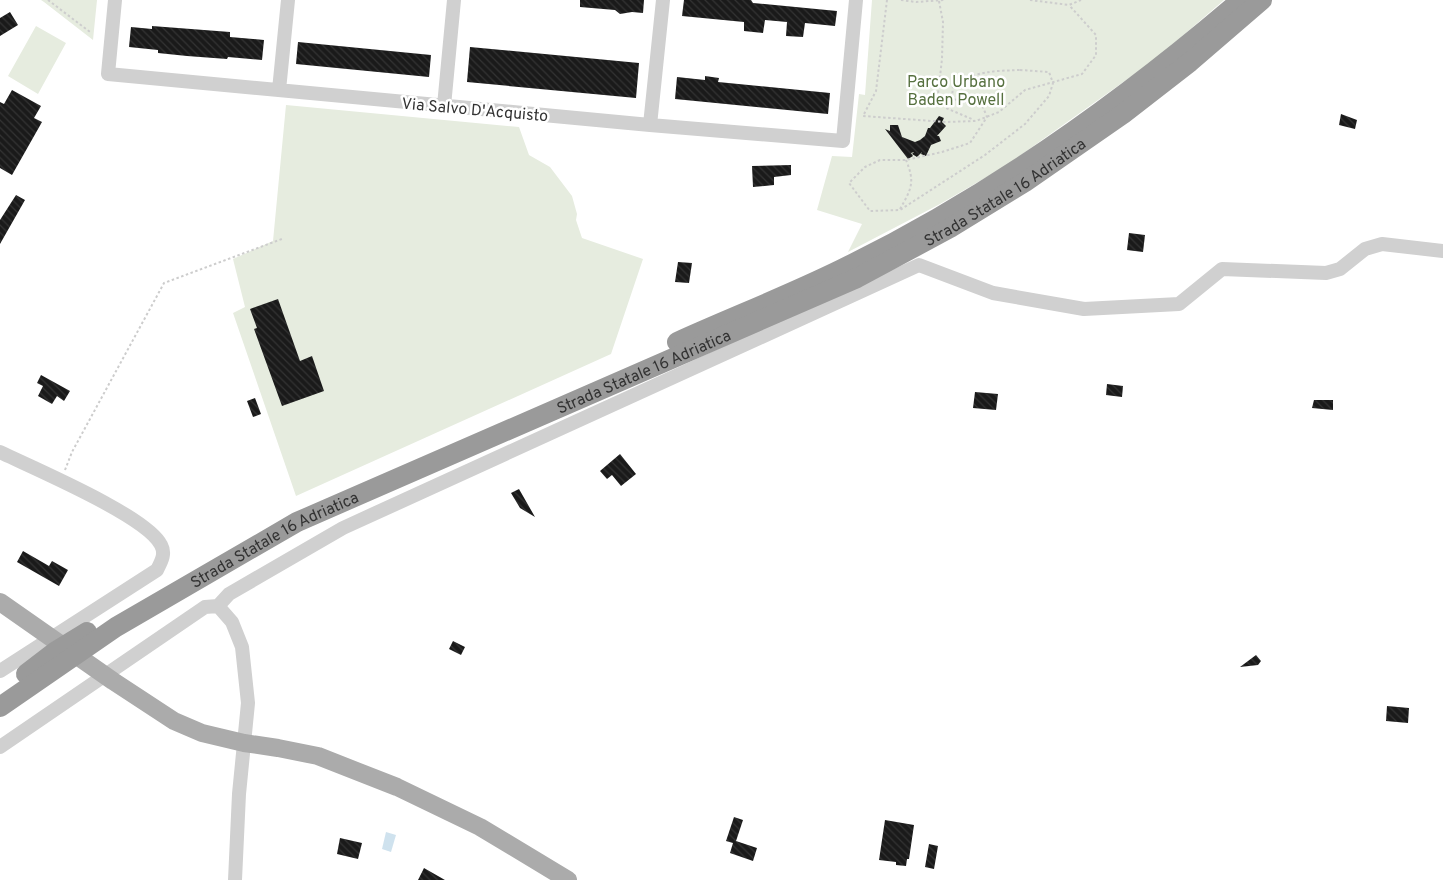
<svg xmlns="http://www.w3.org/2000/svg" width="1443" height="880" viewBox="0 0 1443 880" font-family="Overpass,sans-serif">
<defs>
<pattern id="building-back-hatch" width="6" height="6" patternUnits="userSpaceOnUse" patternTransform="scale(1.25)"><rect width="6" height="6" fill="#1a1a1a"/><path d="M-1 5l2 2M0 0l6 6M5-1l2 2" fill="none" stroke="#333"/></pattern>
</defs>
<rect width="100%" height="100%" fill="#fff"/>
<!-- green -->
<path fill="#e6ecdf" d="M41,0H97L93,40L44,2Z
M872,0H1224L1157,58L1004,167L940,204L848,252L862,224L817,210L832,156L852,157L859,94L865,95Z
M36,26L66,43L38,94L8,76Z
M286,105L519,127L529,155L550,167L572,196L577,214L576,220L582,238L643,259L611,354L296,496L233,313L245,307L233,259L273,241Z"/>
<!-- water -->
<path fill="#cfe2ee" d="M386,832L396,835L391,852L382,849Z"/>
<!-- building -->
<path fill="url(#building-back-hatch)" d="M580,0H644L643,13L632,12L620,14L615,10L580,7Z
M684,0H751L753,3L837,11L835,26L805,23L803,37L786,36L787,22L765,20L763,33L744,31V22L682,16Z
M10,12L18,25L0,36V18Z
M152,26L230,32V37L264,40L262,60L228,57L227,59L187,56L158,53V50L129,47L131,27L152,29Z
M298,42L431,55L429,77L296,64Z
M470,47L639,63L636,98L467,82Z
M705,76L719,78L718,82L830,93L828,114L675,99L677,77L705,80Z
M12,90L41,106L34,118L42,122L12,175L0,168V102L4,104Z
M1341,114L1357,120L1355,129L1339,125Z
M939,116L944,118L942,122L946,126L937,136H939L941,141L931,145L926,156L921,154L922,152L917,157L912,154L914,152L911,153L913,156L908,159L885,129L890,131V125H898L902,137L915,142L920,140L925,136L928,128H930Z
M791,165V175L774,177V185L753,187L752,166Z
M16,195L25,200L0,244V220Z
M1129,233L1145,235L1143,252L1127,250Z
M678,262L692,263L689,283L675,282Z
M278,299L300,361L312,356L324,391L282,406L254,329L257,328L250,309Z
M41,375L70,391L64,401L57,396L52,404L38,396L43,386L37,383Z
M1107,384L1123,386L1122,397L1106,395Z
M975,392L998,394L996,410L973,408Z
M255,398L261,414L253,417L247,401Z
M1314,400H1333V410L1312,408Z
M620,454L636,474L621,486L612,475L607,479L600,471Z
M519,489L535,517L520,508L511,493Z
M23,551L49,566L52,561L68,570L59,586L17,562Z
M453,641L465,647L461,655L449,649Z
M1256,655L1261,661L1258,665L1240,667Z
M1387,706L1409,708L1408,723L1386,721Z
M734,817L743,820L736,841L757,848L753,861L730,853L733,843L726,841Z
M885,820L914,825L909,859H907L906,866L896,865V862L879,860Z
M340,838L362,843L358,859L337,854Z
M929,844L938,846L934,869L925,867Z
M424,868L445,880H418Z"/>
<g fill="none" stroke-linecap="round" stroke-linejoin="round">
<!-- path -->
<path stroke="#cdcdcd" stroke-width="2" stroke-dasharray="2.5 2.5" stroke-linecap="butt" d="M48,0L90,32
M887,0L876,91L863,116L946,122L976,121L999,112L1025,90L1082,74L1096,55V35L1069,5
M901,0L916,2L944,0
M1030,0L1069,5L1081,0
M939,1L943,22L942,59L938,94L946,108L974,120
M1020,70L1049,72L1053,83L1049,96L1025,124L985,155L900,210L870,211L849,183L865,167L880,160H906L942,152L970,143L987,117L982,105L952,99L953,85C978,71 992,71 1020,70Z
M900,209C912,188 915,182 906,160
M65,470L72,452L164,283L282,239"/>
<!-- minor -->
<path stroke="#d0d0d0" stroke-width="14" d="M115,0L108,74L650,125L843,141L856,0
M279,90L288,0
M444,106L454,0
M650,125L663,0
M0,452C33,468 147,516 161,545C166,554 161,562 157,570L0,671
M218,606L232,622L242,647L248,703L239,794L235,880
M0,747L205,607L218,606L229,594L343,528L919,265L993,293L1084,309L1179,304L1222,269L1326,273L1340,269L1365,249L1382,244L1443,251"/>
<!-- major -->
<path stroke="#ababab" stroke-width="18" d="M0,602L113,681L174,721L202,733L244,743L278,748L318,756L397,787L480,827L568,880"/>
<!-- highway -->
<g stroke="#9a9a9a" stroke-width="20">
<path d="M677,342C734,316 795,293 850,265C992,195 1121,103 1241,0"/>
<path d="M26,674L56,651L87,632"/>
<path id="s1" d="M0,707L116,627L297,522L857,278L950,228L1025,182L1123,114L1190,62L1262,0"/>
</g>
</g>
<g text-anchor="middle" stroke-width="5" stroke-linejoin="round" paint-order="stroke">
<!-- park labels -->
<g font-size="16" fill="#56703f" stroke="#fff">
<text x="956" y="87">Parco Urbano<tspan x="956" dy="18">Baden Powell</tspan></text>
</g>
<!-- street labels -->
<g font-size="16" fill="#333" stroke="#fff">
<text transform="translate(475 109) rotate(5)" y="6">Via Salvo D'Acquisto</text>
<text dy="6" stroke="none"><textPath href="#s1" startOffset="1132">Strada Statale 16 Adriatica</textPath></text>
<text dy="6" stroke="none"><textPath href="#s1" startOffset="728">Strada Statale 16 Adriatica</textPath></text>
<text dy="6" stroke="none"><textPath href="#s1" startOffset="322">Strada Statale 16 Adriatica</textPath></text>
</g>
</g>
</svg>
